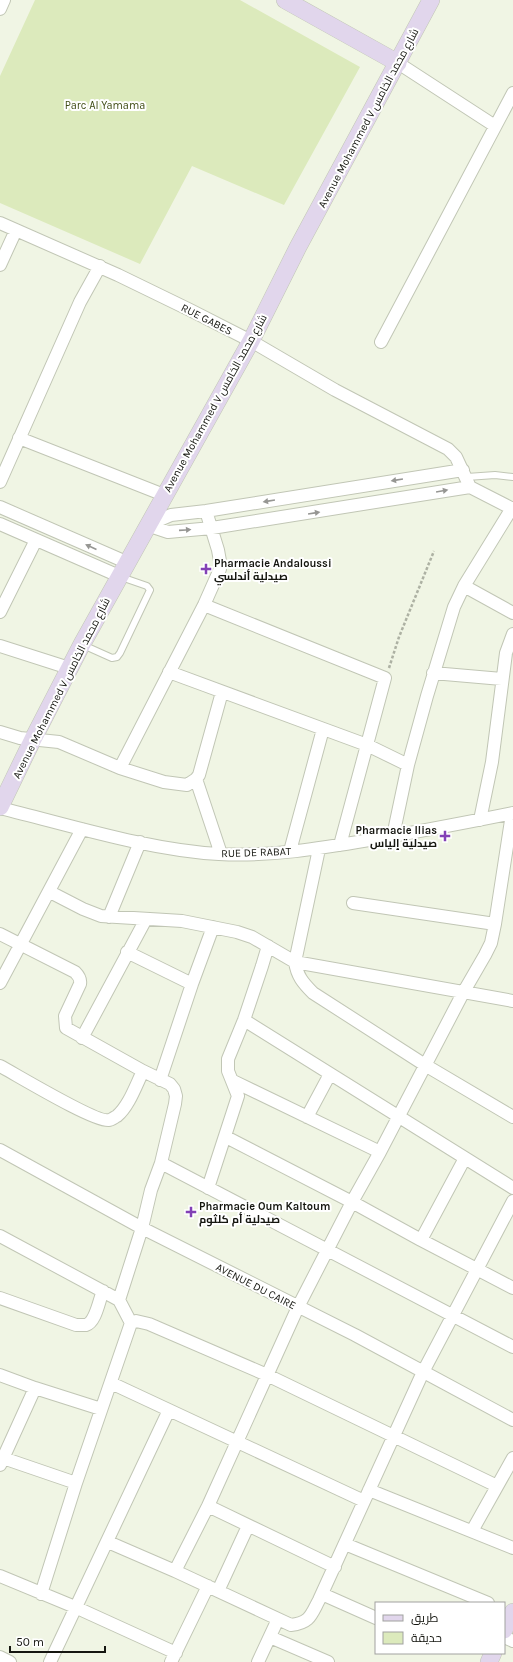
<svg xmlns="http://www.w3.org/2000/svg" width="513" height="1662" viewBox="0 0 513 1662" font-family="Karla,Cairo,sans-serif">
<rect width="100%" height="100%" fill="#f0f5e4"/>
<!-- green -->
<path fill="#dceabc" d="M35,0H240L360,67L284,205L192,166L140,264L0,203V76Z"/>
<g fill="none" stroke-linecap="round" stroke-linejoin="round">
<defs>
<path id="lane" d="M467,477L495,475L513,477
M83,645L112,658L117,657L120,653L150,590L147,586L121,577"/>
<path id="street" d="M0,9L4,0
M398,63L495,126
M0,223L118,275L190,310L251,341L335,390L448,449L456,457L470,487L513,509
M0,265L16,230
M381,342L513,93
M19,438L164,495
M0,482L80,302L100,266
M0,507L126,562
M0,524L119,576
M147,525L168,532L212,528L470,487
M148,525L171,515L206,511L463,470
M464,586L513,613
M204,605L385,678L340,845
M0,612L36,540
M0,646L69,668
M169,672L367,745L408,765
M433,673L502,679
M0,732L20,738L59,742L120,768L164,782L187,785L196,779L199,775L222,692
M120,768L204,605L220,569V561L218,550L206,511
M196,779L221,854
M0,808C70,825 148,850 219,854C274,857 328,847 382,838C426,830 469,822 513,813
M480,820L492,762L506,653L513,634
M393,836L408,765L427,696L454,607L464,586L512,508
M319,849L295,962L513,1001
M290,851L323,729
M50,892L83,909L101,916L182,921L237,932L252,937L295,962C297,976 303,983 313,993L425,1065L513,1117
M353,903L495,924
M109,917L140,842
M0,934L75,972C79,976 81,979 80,984L65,1016L66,1028L143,1071L170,1084L174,1089L176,1096L175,1104L161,1163L151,1190L142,1228L119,1300
M127,952L192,984
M0,983L82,829
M244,1020L513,1188
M82,1038L146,919
M0,1066C17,1075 96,1123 109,1120C111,1120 115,1117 117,1116C129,1106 136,1085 143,1071
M160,1080L192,984L213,927
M233,1081L380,1152
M307,1117L330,1074
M226,1137L352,1202L421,1240L513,1288
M0,1150L142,1228L355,1335L513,1420
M161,1163L513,1347
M208,1188L238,1096L228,1071V1059L244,1020L262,966L268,946
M0,1236L119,1300L131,1323L136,1321L149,1324L267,1375L497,1486
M421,1240L465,1158
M0,1298L76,1325C79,1325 83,1325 86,1325C96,1322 99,1300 103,1291
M0,1375L35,1388L101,1409
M111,1383L364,1501
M3,1458L76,1483
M0,1465L35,1388
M369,1490L513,1548
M208,1506L335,1567
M472,1531L513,1458
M108,1542L175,1571L291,1625C310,1623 311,1615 319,1600L423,1372L513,1201
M345,1544L488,1603
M175,1571L208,1506L298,1307L352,1202L380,1152L463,993L485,955L491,943L495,924L512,814
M0,1576L75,1607L176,1653
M218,1591L248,1526
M41,1594L76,1483L131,1323
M322,1594L376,1618
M270,1637L328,1662
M504,1637L513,1641
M0,1657L10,1662
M50,1662L169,1410
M171,1662L208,1586
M258,1662L278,1619"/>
<path id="secondary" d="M285,0L398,63
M0,807L33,739L82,644L251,341L298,247L431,0
M504,1630L513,1612
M489,1662L493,1653"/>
</defs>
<!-- lane casing -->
<use href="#lane" stroke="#c1c6b5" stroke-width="8"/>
<!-- street casing -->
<use href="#street" stroke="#c1c6b5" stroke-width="14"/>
<!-- secondary casing -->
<use href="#secondary" stroke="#c1c6b5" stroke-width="18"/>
<!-- path -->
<path stroke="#adb1a3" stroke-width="2.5" stroke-dasharray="3 2" stroke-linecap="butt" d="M389,668L399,637L434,551"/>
<!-- lane -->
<use href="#lane" stroke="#fff" stroke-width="6"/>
<!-- street -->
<use href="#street" stroke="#fff" stroke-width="12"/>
<!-- secondary -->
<use href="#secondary" stroke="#e1d6ec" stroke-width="17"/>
</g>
<!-- one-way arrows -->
<defs><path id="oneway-solid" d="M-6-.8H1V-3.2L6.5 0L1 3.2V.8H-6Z"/></defs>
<g fill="#969693">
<use href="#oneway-solid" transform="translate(397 480) rotate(171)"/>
<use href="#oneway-solid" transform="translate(442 491) rotate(-10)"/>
<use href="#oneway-solid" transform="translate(269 501) rotate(171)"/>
<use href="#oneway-solid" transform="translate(314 513) rotate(-9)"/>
<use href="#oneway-solid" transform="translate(185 530) rotate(-4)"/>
<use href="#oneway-solid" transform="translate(91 547) rotate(-156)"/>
</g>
<!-- markers -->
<g fill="#8240b5" stroke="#fff" stroke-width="1.5">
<path d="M204 563h4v4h4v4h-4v4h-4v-4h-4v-4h4z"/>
<path d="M443 830h4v4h4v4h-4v4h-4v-4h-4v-4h4z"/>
<path d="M189 1206h4v4h4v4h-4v4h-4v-4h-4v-4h4z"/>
</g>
<g text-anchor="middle" stroke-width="4" stroke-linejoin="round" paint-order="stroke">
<!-- park labels -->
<g font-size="11" fill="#3f4c14" stroke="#fff">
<text x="105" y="109">Parc Al Yamama</text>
</g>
<!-- street labels -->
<g font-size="11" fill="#151610" stroke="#fff">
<text transform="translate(368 118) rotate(-62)" y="4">Avenue Mohammed V شارع محمد الخامس</text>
<text transform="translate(207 319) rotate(27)" y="4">RUE GABES</text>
<text transform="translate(215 403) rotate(-61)" y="4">Avenue Mohammed V شارع محمد الخامس</text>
<text transform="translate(61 688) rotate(-63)" y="4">Avenue Mohammed V شارع محمد الخامس</text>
<text transform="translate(256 852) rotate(-2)" y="4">RUE DE RABAT</text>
<text transform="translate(256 1286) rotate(27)" y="4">AVENUE DU CAIRE</text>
</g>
<!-- poi labels -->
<g font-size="11" font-weight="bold" fill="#151610" stroke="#fff" text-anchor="start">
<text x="214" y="567">Pharmacie Andaloussi<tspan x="214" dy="13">صيدلية أندلسي</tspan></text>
<text x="437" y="834" text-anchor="end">Pharmacie Ilias<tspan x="437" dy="13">صيدلية إلياس</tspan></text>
<text x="199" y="1210">Pharmacie Oum Kaltoum<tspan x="199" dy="13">صيدلية أم كلثوم</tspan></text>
</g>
</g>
<!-- legend -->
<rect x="375" y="1602" width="130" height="52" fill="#ffffff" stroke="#a1a29f"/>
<rect x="383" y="1615" width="20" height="6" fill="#e1d6ec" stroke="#a1a29f"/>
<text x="411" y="1622" font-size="12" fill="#151610">طريق</text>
<rect x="383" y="1632" width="20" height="12" fill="#dceabc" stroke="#a1a29f"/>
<text x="411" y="1642" font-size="12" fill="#151610">حديقة</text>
<!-- scale -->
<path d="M10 1646v6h95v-6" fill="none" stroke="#151610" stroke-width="2"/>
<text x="16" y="1646" font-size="12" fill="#151610" stroke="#ffffff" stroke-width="3" paint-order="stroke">50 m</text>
</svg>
